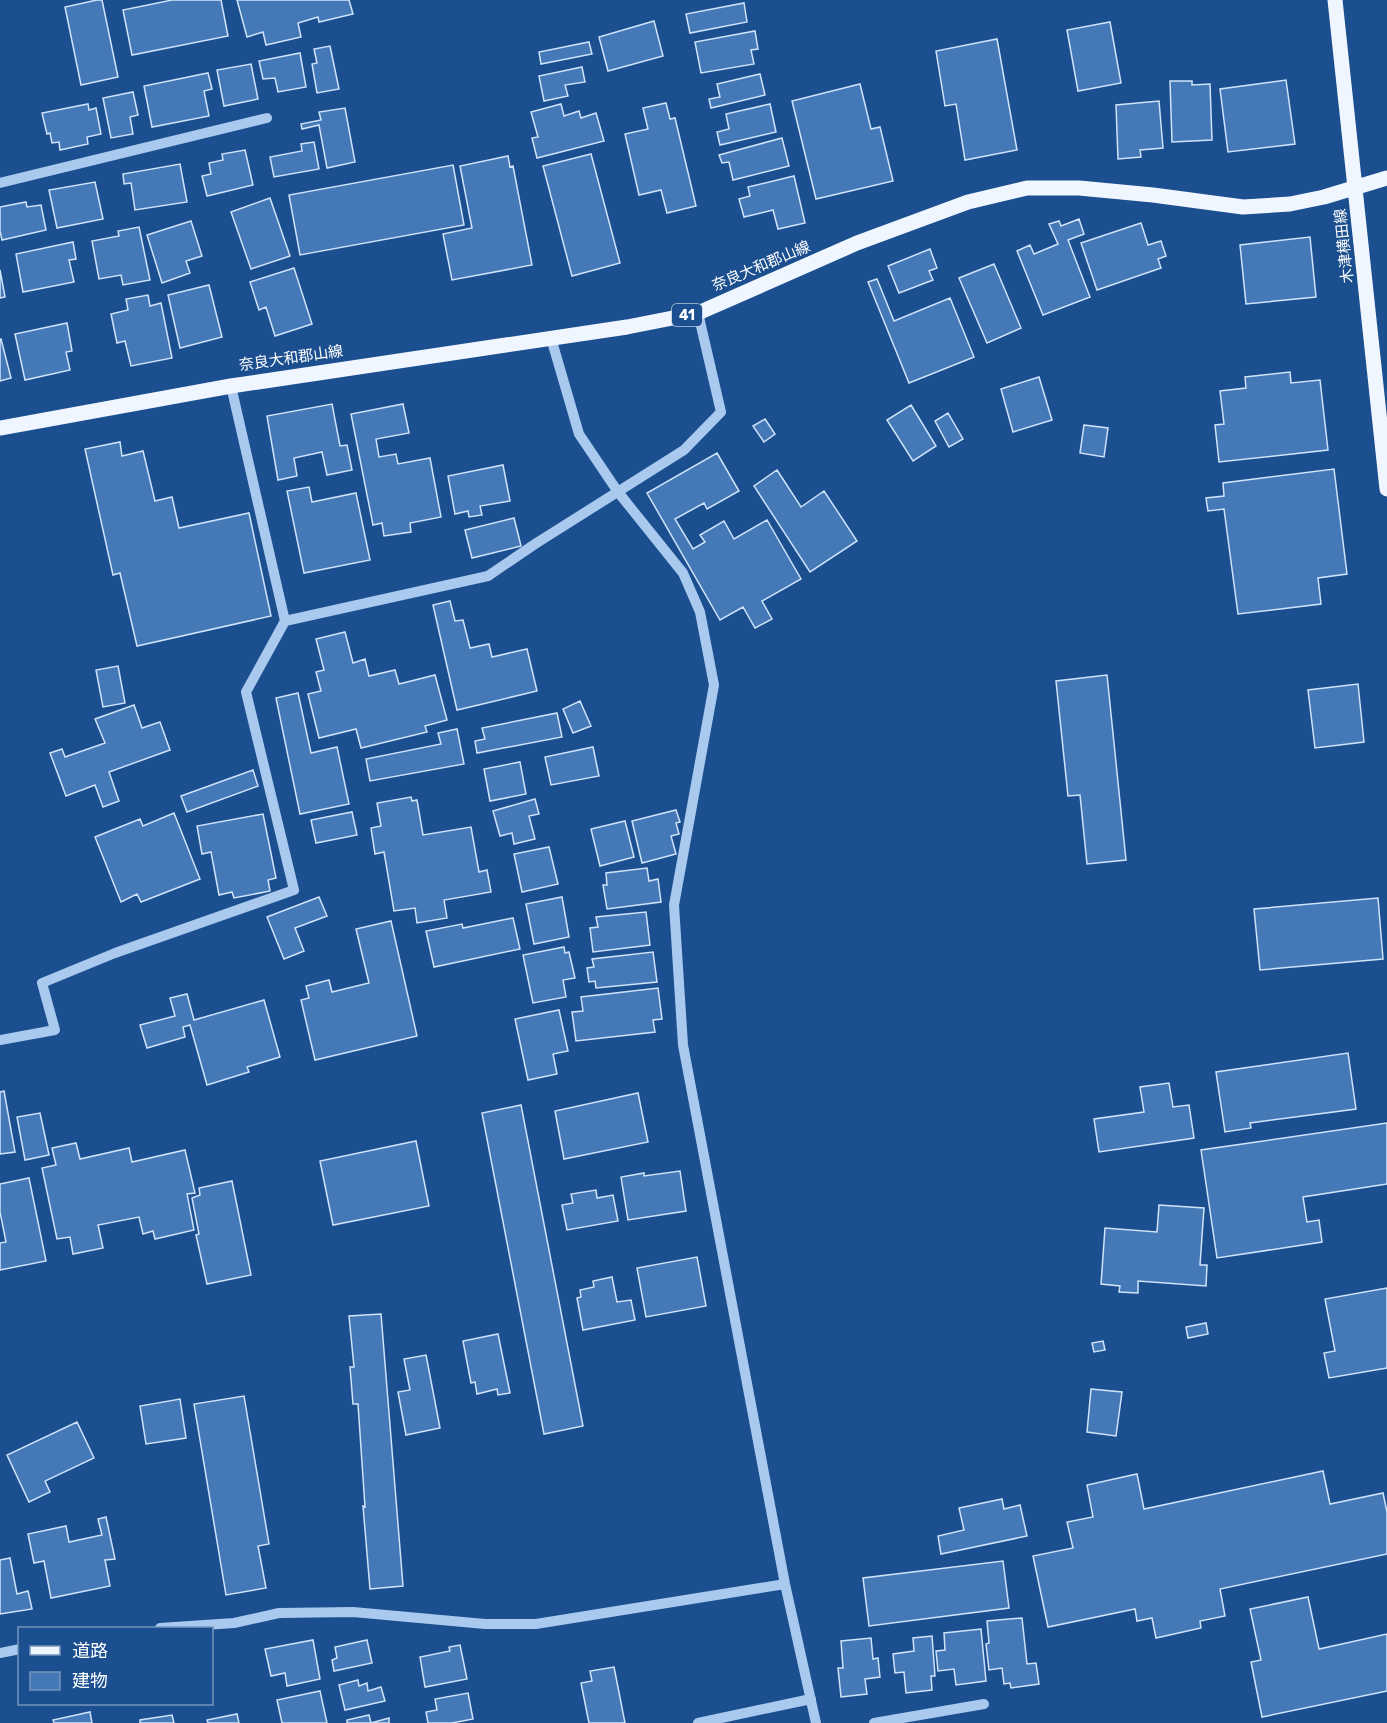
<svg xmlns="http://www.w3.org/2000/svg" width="1387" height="1723" viewBox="0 0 1387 1723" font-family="Rubik,'Noto Sans JP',sans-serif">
<rect width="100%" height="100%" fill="#1b4f8f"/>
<!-- building -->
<path fill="#4478b7" stroke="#cfe3fa" stroke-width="1.5" d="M97,0H102L118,77L81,85L65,7Z
M172,0H221L228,36L132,55L123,10Z
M237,0H349L353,14L319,22L318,17L298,23L301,37L266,45L263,32L247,37Z
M744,3L747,22L690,33L686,14Z
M654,21L663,56L608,71L599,37Z
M1110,22L1121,83L1078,91L1067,30Z
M755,31L758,49L751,50L754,64L701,73L695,42Z
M997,39L1017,150L965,160L956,104L945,106L936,51Z
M589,42L592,54L541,64L539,52Z
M330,46L339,89L317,93L312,64L317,63L314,49Z
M300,53L306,87L278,92L275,78L263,79L259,61Z
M251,64L258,99L224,106L217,70Z
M582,67L585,82L565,85L568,96L544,101L539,76Z
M208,73L212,89L204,91L209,116L152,127L144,86Z
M760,74L765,95L711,108L709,99L720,97L717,84Z
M1286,80L1295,144L1228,152L1220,89Z
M1170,81H1192V85L1210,84L1212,140L1172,142Z
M860,84L871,129L880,127L893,181L816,199L792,101Z
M133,92L138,115L130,117L133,134L111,138L103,98Z
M1159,101L1163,148L1140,150L1141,157L1118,159L1116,105Z
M666,103L670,119L675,118L696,206L667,213L661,190L639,195L625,134L648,129L643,108Z
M88,104L89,110L96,108L101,134L87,137L88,144L60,150L59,142L52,143L50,133L47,134L42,113Z
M561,104L564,116L579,111L581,118L596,113L604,141L537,158L532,138L538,137L531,112Z
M770,104L776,132L720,145L717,132L729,129L726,114Z
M345,108L355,162L327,168L319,125L302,129L301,124L321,120L319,112Z
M782,138L789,166L733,180L729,162L722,163L719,155Z
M314,142L319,169L274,177L270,157L302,151L301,144Z
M245,150L253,185L207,196L202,176L211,174L209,163L223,160L222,154Z
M591,154L620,263L572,276L543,166Z
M508,156L510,167L513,166L532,265L452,280L443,234L472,228L460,166Z
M180,164L187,202L135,210L131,183L124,184L123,174Z
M453,165L464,225L300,255L289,195Z
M794,176L805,223L778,229L773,210L744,217L739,199L750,196L748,187Z
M95,182L103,219L57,228L49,190Z
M270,198L290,256L251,269L231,212Z
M26,202L27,207L41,205L46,230L2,240L0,231V207Z
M1079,219L1084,234L1068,240L1090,297L1043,315L1017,251L1030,245L1034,254L1058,244L1049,224L1059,221L1061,226Z
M191,221L202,256L186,261L190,273L162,283L147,235Z
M1141,223L1148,245L1161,241L1166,256L1158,259L1161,268L1097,290L1081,243Z
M139,227L150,280L123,285L121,275L99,279L92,241L119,236L118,231Z
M1310,237L1316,297L1246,304L1240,245Z
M73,242L76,259L69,260L74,282L23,292L16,254Z
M930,249L937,268L929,271L933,280L899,293L888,266Z
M994,264L1021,328L987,343L959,278Z
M294,268L312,324L275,336L266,307L259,310L250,282Z
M0,270L5,297L0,298Z
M877,279L894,321L950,298L974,357L909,383L868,282Z
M209,285L222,337L180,348L168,295Z
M148,295L150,306L161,303L172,358L131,366L125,341L117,343L111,314L128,310L126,299Z
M67,323L72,351L66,352L70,370L25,380L15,334Z
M0,339H1L11,378L0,381Z
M1290,372L1291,383L1320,380L1328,450L1219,462L1215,425L1224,424L1220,391L1246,388L1245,377Z
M1039,377L1052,420L1013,432L1001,389Z
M332,404L340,446L347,445L352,470L327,475L322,452L294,458L297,476L278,480L267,416Z
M403,404L409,433L376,439L379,457L396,454L398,464L430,458L441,517L410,523L411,532L384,536L382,523L373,525L351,414Z
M911,405L936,446L913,461L887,420Z
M948,413L963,439L949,447L935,421Z
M765,419L775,434L764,442L753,426Z
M1084,425L1108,428L1104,457L1080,453Z
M120,442L122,456L143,451L155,501L172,497L179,528L249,513L271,616L137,646L120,573L113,575L85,449Z
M717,453L739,491L707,509L704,503L675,519L693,549L705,542L700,535L724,521L734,539L767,520L801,579L762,601L772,619L755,628L743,607L720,620L647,493Z
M503,465L510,501L480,506L482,515L469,517L468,511L455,514L448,476Z
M1334,469L1347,574L1318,578L1321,604L1238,614L1224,509L1208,511L1206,498L1224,496L1223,483Z
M777,470L801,507L824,491L857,541L810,572L754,486Z
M309,487L312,502L356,493L370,560L304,573L287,491Z
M514,518L521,546L472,558L465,530Z
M450,601L455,621L463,620L470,648L489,644L492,657L527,649L537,691L457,710L433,605Z
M345,632L353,663L365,659L369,676L395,670L399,684L435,675L447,720L425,726L427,732L361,748L356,729L319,738L308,694L321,691L316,672L324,670L316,639Z
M118,666L125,703L103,707L96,670Z
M1107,675L1126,860L1087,864L1080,795L1068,796L1056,681Z
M1358,684L1364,742L1315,748L1308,690Z
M298,693L311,753L337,747L349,804L300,814L276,698Z
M580,701L591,726L573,733L563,709Z
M134,705L142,728L160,722L170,750L109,772L119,801L103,807L95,785L66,796L50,753L62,749L65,757L105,743L95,719Z
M557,713L562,737L477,753L475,741L485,739L482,728Z
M457,729L464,764L370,781L366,759L441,744L438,733Z
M593,747L599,776L551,785L545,757Z
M520,762L526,794L490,801L484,769Z
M253,770L258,786L187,812L181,796Z
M411,797L412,801L417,800L423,835L471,827L479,872L487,870L491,892L444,900L447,918L417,923L415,908L394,911L384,852L375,854L371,828L381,826L377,803Z
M535,799L539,814L529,816L535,839L514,844L512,833L500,836L493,811Z
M676,810L680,822L676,823L679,834L671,836L676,854L642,863L632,821Z
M352,812L357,835L316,843L311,820Z
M174,813L200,879L141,902L137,894L121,902L95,837L140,819L143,826Z
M263,814L276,878L268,880L270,891L234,898L232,892L219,895L211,852L202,854L197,826Z
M625,821L634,857L600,866L591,829Z
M549,847L558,884L522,892L514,854Z
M647,868L649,881L658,879L661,902L607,909L603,885H607L606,873Z
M319,897L327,916L295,928L304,951L284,959L267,917Z
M562,897L569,937L534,944L526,904Z
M1378,898L1383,959L1260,970L1254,909Z
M646,912L650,945L593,952L590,928L598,927L596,917Z
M513,918L520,949L434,967L426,931L462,924L463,928Z
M391,921L417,1036L315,1060L301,1000L309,998L306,986L329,980L332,992L369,983L356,929Z
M564,947L565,953L569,952L575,978L563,980L566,997L533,1003L523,955Z
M653,952L657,982L596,988L595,981L589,982L587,968L594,967L592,959Z
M658,988L662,1019L653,1020L655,1032L576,1041L572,1012L583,1011L581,997Z
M187,994L194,1020L264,1000L280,1057L247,1067L249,1072L207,1085L190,1025L183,1027L185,1037L147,1048L140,1025L175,1016L170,998Z
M559,1010L568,1051L553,1054L557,1074L528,1080L515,1019Z
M1348,1053L1356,1109L1250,1123L1251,1128L1225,1132L1216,1072Z
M1169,1083L1173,1107L1189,1105L1194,1138L1099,1152L1094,1119L1144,1112L1140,1087Z
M4,1091L15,1152L0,1154V1092Z
M638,1093L648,1142L564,1159L555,1111Z
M521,1105L583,1426L544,1434L482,1113Z
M40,1113L49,1155L25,1160L17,1117Z
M1387,1123V1184L1303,1197L1307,1222L1319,1220L1322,1242L1217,1258L1201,1150Z
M416,1141L429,1206L333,1225L320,1161Z
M76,1143L80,1159L129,1148L132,1162L185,1150L195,1193L187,1194L194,1230L155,1239L153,1231L143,1234L139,1217L98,1225L103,1248L73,1254L70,1237L57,1239L42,1168L56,1165L52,1148Z
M680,1171L686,1211L628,1220L621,1177L644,1173V1176Z
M29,1178L46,1261L0,1270V1243L6,1242L0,1212V1184Z
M232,1181L251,1275L207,1284L196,1235L199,1234L192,1198L200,1195L199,1188Z
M596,1190L597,1198L613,1195L618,1221L567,1230L562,1205L573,1203L571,1194Z
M1159,1205L1204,1208L1200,1265H1207L1206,1286L1138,1281V1293L1119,1292L1120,1286L1101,1284L1105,1228L1157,1232Z
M697,1257L706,1306L646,1317L637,1268Z
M612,1277L617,1302L631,1300L635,1320L583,1330L577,1298L581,1297L580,1290L594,1287L593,1281Z
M1387,1288V1368L1329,1378L1324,1353L1335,1351L1325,1299Z
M381,1314L403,1586L370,1589L363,1506L365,1507L358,1404H353L350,1367H354L349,1316Z
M1206,1323L1208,1334L1188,1338L1186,1327Z
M498,1334L510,1393L498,1395L497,1389L477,1394L475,1382L471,1383L463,1341Z
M1103,1341L1105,1350L1094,1352L1092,1343Z
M426,1355L440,1428L406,1435L398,1392L410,1390L404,1359Z
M1091,1389L1122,1392L1116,1436L1087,1432Z
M244,1396L269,1544L258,1546L266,1588L226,1595L194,1404Z
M180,1399L186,1438L146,1444L140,1406Z
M77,1422L94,1458L45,1481L50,1492L29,1502L7,1455Z
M1323,1471L1330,1504L1383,1493L1387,1512V1554L1220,1589L1225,1616L1200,1621L1201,1628L1156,1638L1152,1618L1137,1621L1135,1609L1048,1627L1033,1556L1073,1548L1067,1522L1093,1517L1087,1485L1137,1474L1144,1509Z
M1002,1499L1004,1509L1020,1505L1027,1536L941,1554L938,1536L964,1530L959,1508Z
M106,1517L115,1559L105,1560L110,1586L51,1598L44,1561L34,1563L28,1534L66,1526L69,1542L102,1535L98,1519Z
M10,1558L17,1594L28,1591L32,1609L0,1614V1560Z
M1003,1561L1009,1608L869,1626L863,1578Z
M1308,1597L1319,1649L1387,1634V1691L1262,1717L1251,1662L1261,1660L1250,1609Z
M1022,1618L1027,1664L1036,1663L1039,1684L1011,1688L1010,1683L1004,1684L1002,1668L989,1670L986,1644L989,1643L987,1621Z
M981,1629L986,1681L956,1685L954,1669L938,1671L936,1651L945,1650L944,1633Z
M932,1636L935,1676H931L932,1690L906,1693L904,1672L895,1673L893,1654L914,1651L913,1638Z
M871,1638L873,1659L878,1658L880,1677L865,1679L867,1694L841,1697L838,1668H843L841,1641Z
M313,1640L320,1679L287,1686L285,1673L271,1676L265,1649Z
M367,1640L372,1663L334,1671L332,1660L337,1658L335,1647Z
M460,1645L467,1679L425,1687L420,1657L450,1651L449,1647Z
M614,1667L625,1723H589L581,1683L592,1681L590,1671Z
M358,1680L359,1686L367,1683L368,1691L381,1687L385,1701L345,1710L339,1685Z
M320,1691L327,1723H282L277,1700Z
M468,1693L473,1719L452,1723H428L426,1712L437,1710L435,1699Z
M90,1712L92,1723H54L53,1720Z
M237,1714L239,1723H208L207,1720Z
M172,1715L174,1723H140V1720Z
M369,1715L371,1723L389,1718V1723H347V1720Z"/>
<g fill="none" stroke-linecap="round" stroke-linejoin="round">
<!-- minor -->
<path stroke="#a9c9ee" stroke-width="10" d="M0,183L267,118
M551,338L579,434L618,492L683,573L700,612L714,685L674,905L683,1045L785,1584L816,1723
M285,621L488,576L535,544L684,450L721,412L698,313
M0,1040L55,1030L42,983L115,953L294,890L246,692L285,621L231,386
M160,1628L234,1623L279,1613L353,1612L485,1624H536L785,1584
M0,1653L20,1649
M698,1723L811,1699
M874,1723L984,1704"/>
<!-- major -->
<path stroke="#f0f6ff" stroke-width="15" d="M1335,0L1387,489
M0,428L231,386L627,327L698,313L857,243L968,202L1027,188H1079L1153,195L1243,207L1290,204L1324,197L1387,178"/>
</g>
<g text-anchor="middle" stroke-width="6" stroke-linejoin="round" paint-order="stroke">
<!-- shield labels -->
<rect fill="#1b4f8f" stroke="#bbcadd" stroke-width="1.5" x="672" y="304" width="30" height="22" rx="4.5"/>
<g font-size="14" font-weight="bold" fill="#fff">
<text x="687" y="320">41</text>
</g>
<!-- street labels -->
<g font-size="15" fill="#fff" stroke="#1b4f8f">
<text transform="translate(1344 246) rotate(-96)" y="5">木津横田線</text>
<text transform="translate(761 266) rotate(-23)" y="5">奈良大和郡山線</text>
<text transform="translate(291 358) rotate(-8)" y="5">奈良大和郡山線</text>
</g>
</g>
<!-- legend -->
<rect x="18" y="1627" width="195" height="78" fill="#1b4f8f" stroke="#7695bc" stroke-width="1.5"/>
<rect x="30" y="1646" width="30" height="9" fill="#f0f6ff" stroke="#7695bc" stroke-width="1.5"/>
<text x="72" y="1657" font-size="18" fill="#ffffff">道路</text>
<rect x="30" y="1672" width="30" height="18" fill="#4478b7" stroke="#7695bc" stroke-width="1.5"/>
<text x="72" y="1687" font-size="18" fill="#ffffff">建物</text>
</svg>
